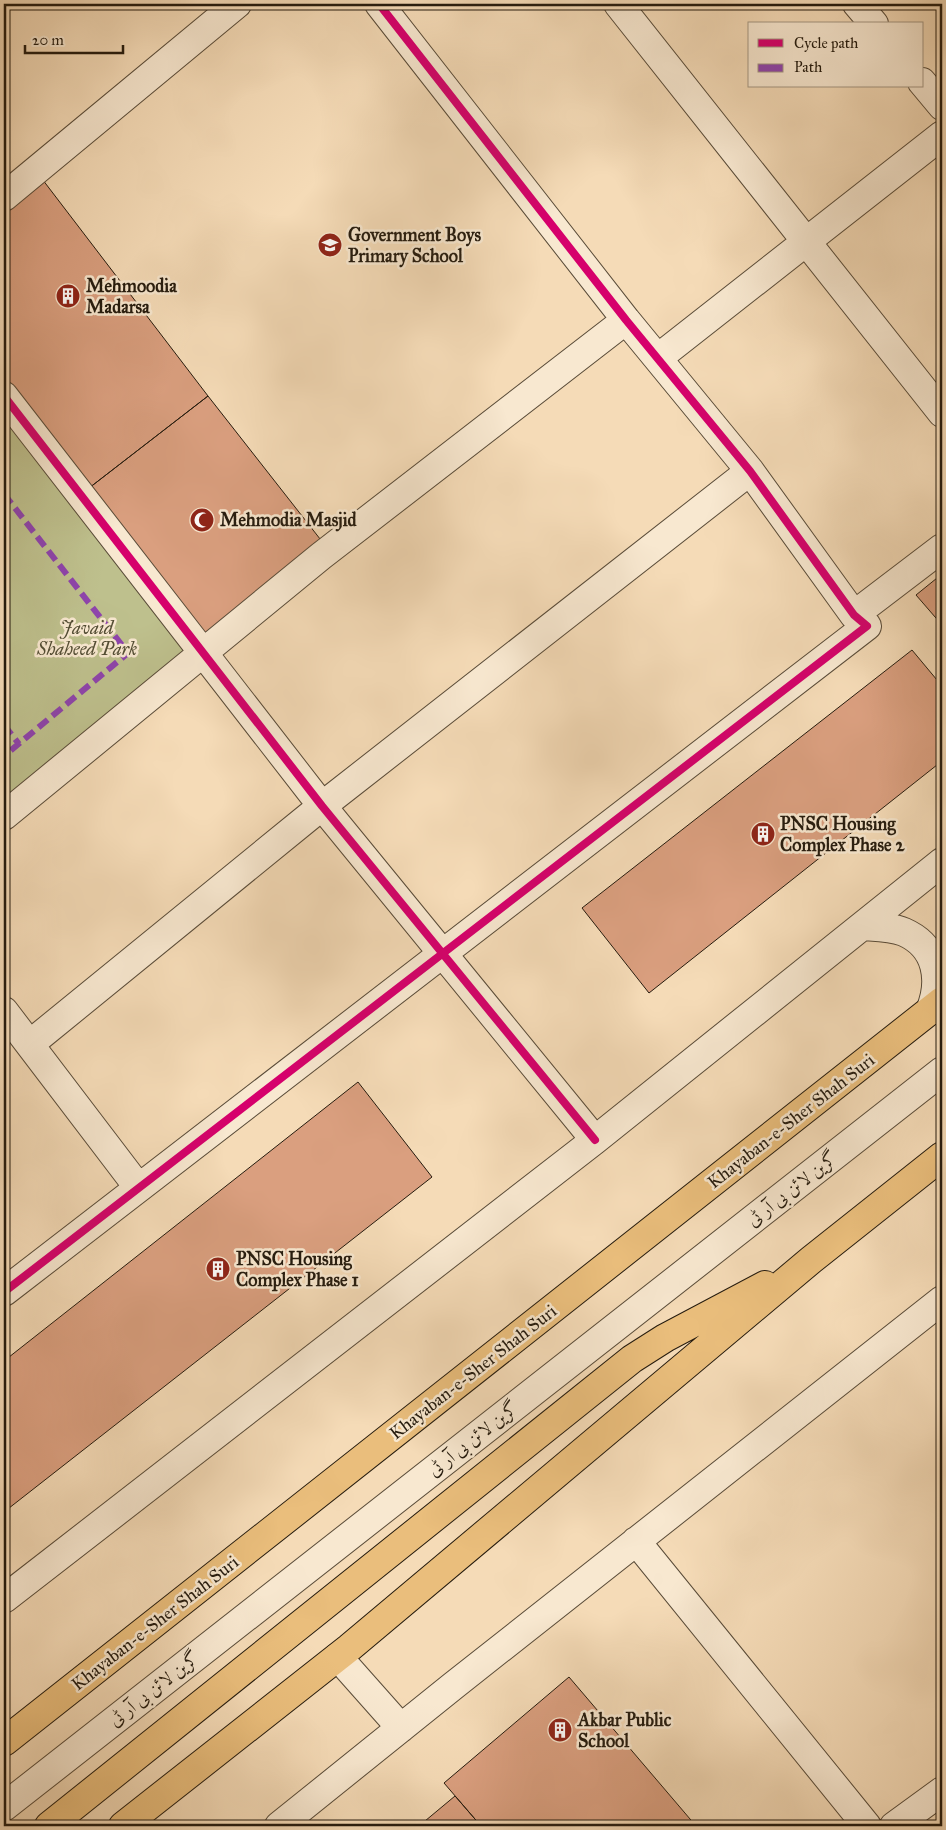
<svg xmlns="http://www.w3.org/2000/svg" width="946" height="1830" viewBox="0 0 946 1830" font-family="'IM FELL Great Primer',Amiri,serif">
<rect width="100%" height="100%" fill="#f5dbb7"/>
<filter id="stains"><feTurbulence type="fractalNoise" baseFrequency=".004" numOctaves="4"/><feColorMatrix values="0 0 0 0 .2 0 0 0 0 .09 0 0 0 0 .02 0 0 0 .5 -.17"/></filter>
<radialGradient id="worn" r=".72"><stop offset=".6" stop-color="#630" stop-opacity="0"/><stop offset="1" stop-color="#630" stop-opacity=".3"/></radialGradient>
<!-- green -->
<path fill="#bec08d" stroke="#726e4e" d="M4,397L201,652L4,816Z"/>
<!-- building -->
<path fill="#da9f7f" stroke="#251b0e" d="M36,171L208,396L80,495L4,396V197Z
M208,396L324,544L201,652L80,495Z
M942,574V625L916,595Z
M912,650L942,686V761L649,993L582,908Z
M358,1082L432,1177L4,1512V1361Z
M569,1677L696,1826H481L444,1783Z
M455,1796L481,1826H419Z"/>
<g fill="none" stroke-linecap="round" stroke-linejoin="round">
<defs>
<path id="minor" d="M618,4L942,413
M857,4L874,24
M922,82L942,106
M4,197L237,4
M658,358L942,135
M4,396L322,806L595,1140
M854,615L942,548
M4,816L321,556L626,320
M862,926C876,927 892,927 904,932C938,947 942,981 930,1011
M4,1011L138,1187
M30,1044L322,806L750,471
M4,1292L867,626L854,615L750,471L626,320L379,4
M636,1541L867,1826
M4,1599L595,1140L942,862
M338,1657L401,1728
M4,1807L942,1071
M279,1826L453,1686L942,1300
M894,1826L942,1791"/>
<path id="major" d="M4,1742L942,1001
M49,1826L632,1359L665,1338L765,1285
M123,1826L349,1648L811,1260L942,1156"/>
</defs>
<!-- minor casing -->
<use href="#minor" stroke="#594b38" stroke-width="30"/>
<!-- major casing -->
<use href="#major" stroke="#251b0e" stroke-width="30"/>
<!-- minor -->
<use href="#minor" stroke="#f8e8d0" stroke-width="28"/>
<!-- major -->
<use href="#major" stroke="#eabe7c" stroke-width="28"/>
<!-- quiet -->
<path stroke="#8e44ad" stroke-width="6" stroke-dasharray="12 6" stroke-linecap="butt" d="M4,494L128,653L4,756
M4,725L19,744"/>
<defs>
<path id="cycleway" d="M4,396L322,806L595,1140
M4,1292L867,626L854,615L750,471L626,320L379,4"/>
</defs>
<!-- cycleway casing -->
<use href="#cycleway" stroke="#f8e8d0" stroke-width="11"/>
<!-- cycleway -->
<use href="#cycleway" stroke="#d6006c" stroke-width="8"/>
</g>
<!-- icons -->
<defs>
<symbol id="school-disc" viewBox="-11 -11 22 22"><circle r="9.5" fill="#8f2418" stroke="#f8e8d0"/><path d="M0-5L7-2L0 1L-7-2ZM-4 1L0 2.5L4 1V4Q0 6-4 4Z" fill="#fff"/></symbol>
<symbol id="building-disc" viewBox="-11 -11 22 22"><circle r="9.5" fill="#8f2418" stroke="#f8e8d0"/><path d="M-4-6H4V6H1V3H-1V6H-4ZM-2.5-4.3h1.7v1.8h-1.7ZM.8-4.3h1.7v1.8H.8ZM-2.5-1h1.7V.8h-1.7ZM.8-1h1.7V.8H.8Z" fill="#fff"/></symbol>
<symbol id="mosque-disc" viewBox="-11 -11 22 22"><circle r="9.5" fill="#8f2418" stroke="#f8e8d0"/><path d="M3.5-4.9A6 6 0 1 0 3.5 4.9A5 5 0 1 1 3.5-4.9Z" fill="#fff"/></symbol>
</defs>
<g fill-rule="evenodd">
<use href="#school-disc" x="316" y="231" width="28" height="28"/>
<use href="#building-disc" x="54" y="282" width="28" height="28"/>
<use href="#mosque-disc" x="188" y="506" width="28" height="28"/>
<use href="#building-disc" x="749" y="820" width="28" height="28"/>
<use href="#building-disc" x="204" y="1255" width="28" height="28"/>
<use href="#building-disc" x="546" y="1716" width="28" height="28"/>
</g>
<g text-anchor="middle" stroke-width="5" stroke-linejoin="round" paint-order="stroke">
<!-- poi labels -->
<g font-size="18" font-weight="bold" fill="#251b0e" stroke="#f8e8d0" text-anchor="start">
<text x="348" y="241">Government Boys<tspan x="348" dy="21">Primary School</tspan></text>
<text x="86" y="292">Mehmoodia<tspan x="86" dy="21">Madarsa</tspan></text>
<text x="220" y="526">Mehmodia Masjid</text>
<text x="780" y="830">PNSC Housing<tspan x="780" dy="21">Complex Phase 2</tspan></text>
<text x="236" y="1265">PNSC Housing<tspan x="236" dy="21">Complex Phase 1</tspan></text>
<text x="578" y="1726">Akbar Public<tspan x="578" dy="21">School</tspan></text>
</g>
<!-- park labels -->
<g font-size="18" font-style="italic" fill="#534d34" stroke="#f8e8d0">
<text x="87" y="634">Javaid<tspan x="87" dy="21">Shaheed Park</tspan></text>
</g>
<!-- street labels -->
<g font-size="18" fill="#251b0e" stroke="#f8e8d0">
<text transform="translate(791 1121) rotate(-38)" y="6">Khayaban-e-Sher Shah Suri</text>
<text transform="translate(792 1189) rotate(-38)" y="6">گرین لائن بی آر ٹی</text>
<text transform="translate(473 1372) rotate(-38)" y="6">Khayaban-e-Sher Shah Suri</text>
<text transform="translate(473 1439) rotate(-38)" y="6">گرین لائن بی آر ٹی</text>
<text transform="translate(155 1623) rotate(-38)" y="6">Khayaban-e-Sher Shah Suri</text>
<text transform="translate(154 1689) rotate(-38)" y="6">گرین لائن بی آر ٹی</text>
</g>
</g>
<!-- margin -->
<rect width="946" height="1830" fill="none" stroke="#f5dbb7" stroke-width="20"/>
<rect x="5" y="5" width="936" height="1820" fill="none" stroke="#251b0e" stroke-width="2.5"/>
<rect x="10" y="10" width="926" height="1810" fill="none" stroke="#251b0e"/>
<!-- legend -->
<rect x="748" y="22" width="175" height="65" fill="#f8e8d0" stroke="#a49682"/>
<rect x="758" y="39" width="25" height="8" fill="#d6006c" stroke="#a49682"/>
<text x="794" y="48" font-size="15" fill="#251b0e">Cycle path</text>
<rect x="758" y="64" width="25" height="8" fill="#8e44ad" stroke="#a49682"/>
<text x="794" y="72" font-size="15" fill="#251b0e">Path</text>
<!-- scale -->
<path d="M25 45v8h98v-8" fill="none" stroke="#251b0e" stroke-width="2.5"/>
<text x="32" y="45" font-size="15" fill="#251b0e" stroke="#f8e8d0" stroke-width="4" paint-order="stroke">20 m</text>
<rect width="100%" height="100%" filter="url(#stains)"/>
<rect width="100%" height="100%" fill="url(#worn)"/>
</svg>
